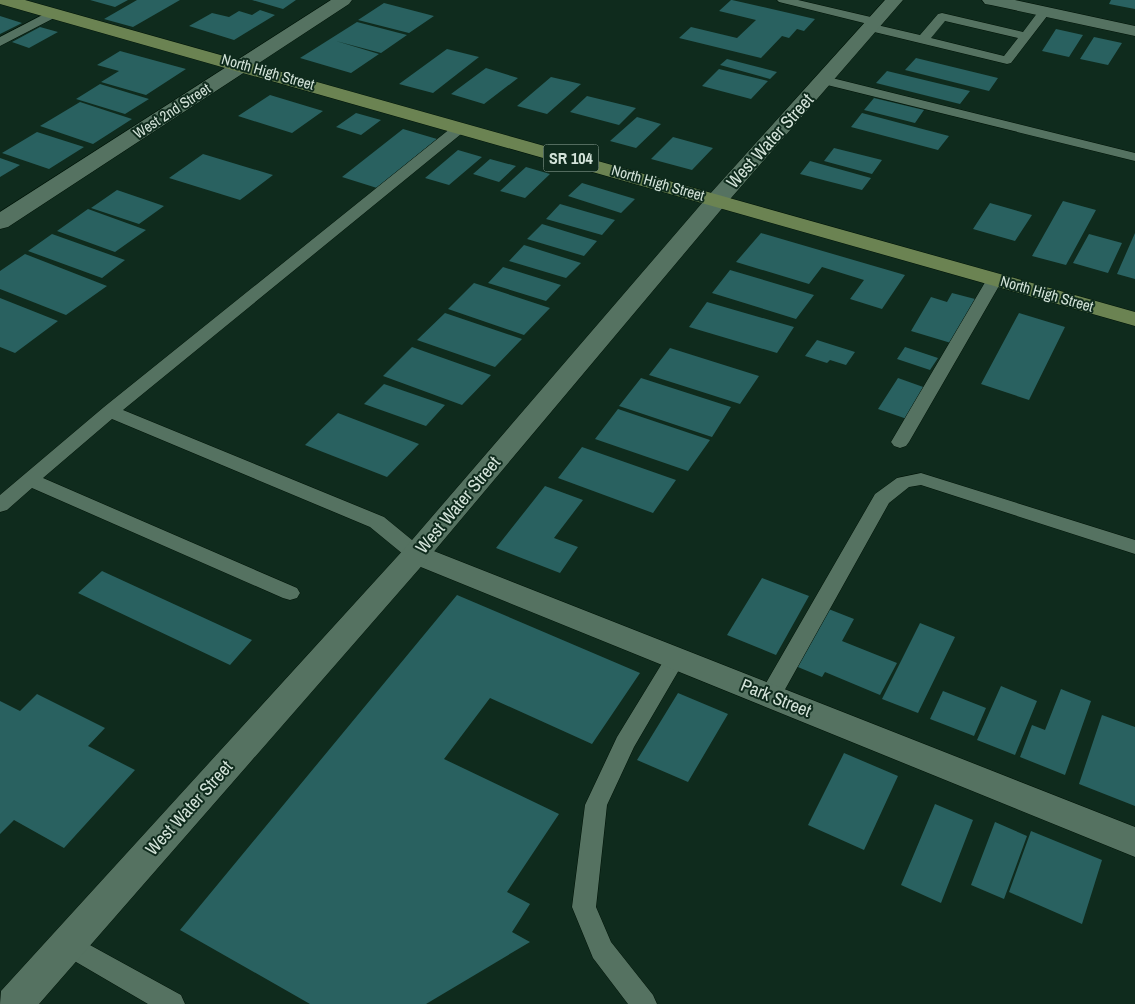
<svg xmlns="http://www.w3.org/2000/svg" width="1135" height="1004" viewBox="0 0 1135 1004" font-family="'Archivo Narrow',sans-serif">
<rect width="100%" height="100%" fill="#0f2b1d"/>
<!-- building -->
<path fill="#296160" d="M90,0H128L115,7Z
M137,0H180L133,27L104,19Z
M252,0H296L283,9Z
M731,0H732L815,19L804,31L797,29L789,38L782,36L761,58L679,38L691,27L737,38L756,20L719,11Z
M1111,0H1135V9L1109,4Z
M384,3L434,16L409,33L358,20Z
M260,10L275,15L234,40L189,26L212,13L229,17L239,11L252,15Z
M0,16L22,23L0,34Z
M357,22L407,35L381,53L336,41L379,54L351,73L300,58Z
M40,27L58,32L29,48L12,42Z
M1056,29L1083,35L1069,57L1042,51Z
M1094,37L1122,43L1108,65L1080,59Z
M447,49L479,57L433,93L399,84Z
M120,51L186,69L146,95L101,82L119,71L97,65Z
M916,58L998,78L989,91L905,70Z
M727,59L777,72L770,79L720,65Z
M486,68L518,78L484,104L451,94Z
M719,69L768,81L751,99L702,86Z
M887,71L970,91L960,104L876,83Z
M551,77L581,84L547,114L517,106Z
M100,84L149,99L125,114L76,99Z
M270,95L323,111L292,133L238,116Z
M587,96L636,108L619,125L570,112Z
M874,98L924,110L915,123L864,110Z
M80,102L132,119L93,144L40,126Z
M356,113L381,120L361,135L336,127Z
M862,113L949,136L938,150L851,127Z
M637,117L661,124L636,148L610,141Z
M403,129L437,139L377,188L342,177Z
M37,132L84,147L49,169L2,153Z
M673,137L713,148L692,170L651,159Z
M834,148L882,160L872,174L824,161Z
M458,150L482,157L449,185L425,178Z
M203,154L273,175L240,200L169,178Z
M0,158L20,165L0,177Z
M490,159L516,166L499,182L473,174Z
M810,161L871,178L862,190L800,174Z
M526,167L550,174L525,198L500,191Z
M582,183L635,199L621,213L568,196Z
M117,190L164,206L139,224L91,208Z
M1063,201L1096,210L1066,265L1032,256Z
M990,203L1032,215L1015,241L973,229Z
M560,204L615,220L602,235L546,219Z
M88,209L146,230L115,252L57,231Z
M542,224L597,241L584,256L527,239Z
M761,233L905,275L882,309L850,299L864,280L822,267L809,284L736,262Z
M1135,233V279L1117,274Z
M52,234L125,260L102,278L28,251Z
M1089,234L1122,243L1108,273L1073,263Z
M524,245L581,263L566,278L509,261Z
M25,254L107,286L66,315L0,289V271Z
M503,267L561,285L546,301L488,283Z
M730,270L814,295L796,319L712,293Z
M474,283L550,308L524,335L448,309Z
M952,293L975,299L951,343L911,331L931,297L947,302Z
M0,298L58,321L15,353L0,347Z
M707,302L794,327L777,353L689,327Z
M445,313L522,339L495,367L417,340Z
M1019,313L1065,327L1029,400L981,384Z
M817,340L855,352L846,365L830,360L827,363L805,356Z
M412,347L491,375L462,405L383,376Z
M905,347L938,358L930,370L897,359Z
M670,348L759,376L740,404L649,375Z
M641,378L731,407L712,437L619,406Z
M898,378L926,388L907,419L878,409Z
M384,384L445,405L426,426L364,404Z
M618,409L710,440L688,471L595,439Z
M338,413L419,444L387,477L305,445Z
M582,447L676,480L653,513L558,478Z
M545,486L583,500L554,538L578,547L560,573L496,548Z
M102,571L252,640L230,665L78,593Z
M762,578L809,596L776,655L727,635Z
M457,595L640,673L592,744L490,698L444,759L559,814L507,892L530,904L512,932L530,942L426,1004H310L180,930Z
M826,608L854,619L842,641L897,663L880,695L825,672L822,677L793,665Z
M920,623L955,637L918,713L882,699Z
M1001,686L1037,701L1015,755L977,740Z
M1061,689L1091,701L1065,775L1020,757L1032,725L1045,730Z
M943,691L986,708L974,736L930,719Z
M678,693L728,714L688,782L637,760Z
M37,694L105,728L88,746L135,770L64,848L14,820L0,834V701L20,711Z
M1102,715L1135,727V806L1079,784Z
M844,753L898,776L864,850L808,825Z
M935,804L973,820L941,903L901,885Z
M995,822L1027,836L1004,899L971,885Z
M1031,831L1102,860L1082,924L1009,892Z"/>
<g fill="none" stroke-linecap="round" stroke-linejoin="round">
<defs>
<path id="service" d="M777,0H798L875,18L881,22L877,25L920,35L938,14L942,13L1023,32L1041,8L1045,7L1051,11L1011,63L1007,64L866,30L864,27L868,24L779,2ZM945,21L1018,38L1004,56L931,38Z
M54,9L60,13L58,16L0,46V37Z
M824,76L1135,153V161L819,83L818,80L819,77Z
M461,123L468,127L466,130L123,410L384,517L423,549L426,554L423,559L416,561L409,559L370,527L112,419L43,478L297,588L300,593L297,598L290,600L283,598L32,488L7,510L0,512V495L104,407L456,124Z
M995,274L1001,276L1003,279L909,442L906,446L900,448L894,446L891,442L987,279L989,276Z
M921,473L1135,540V554L921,485L909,487L889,503L778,702L770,705L762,702L759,696L762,690L875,494L897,478Z
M676,650L683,652L686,658L634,747L607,805L596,907L611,942L653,995L657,1004H628L593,958L572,907L585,805L617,737L669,652Z
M68,933L181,995L185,1004H148L59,952L56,944L59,936Z"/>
<path id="minor" d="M331,0H352L349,4L8,227L0,229V212Z
M982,0H1015L1135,26V36L991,5L985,4Z
M416,544L1135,827V857L406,561L402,554L406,547Z"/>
<path id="tertiary" d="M885,0H903L725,205L426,561L39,1004H0L1,991L406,547L709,195Z"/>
<path id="primary" d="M0,0H25L1135,312V326L0,4Z"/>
</defs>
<!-- service casing -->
<use href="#service" stroke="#001307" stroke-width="1"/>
<!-- minor casing -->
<use href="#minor" stroke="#001307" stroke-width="1"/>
<!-- tertiary casing -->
<use href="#tertiary" stroke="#001307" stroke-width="1"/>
<!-- primary casing -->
<use href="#primary" stroke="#001307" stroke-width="1"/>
<!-- service -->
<use href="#service" fill="#557261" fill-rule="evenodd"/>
<!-- minor -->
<use href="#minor" fill="#557261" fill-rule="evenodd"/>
<!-- tertiary -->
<use href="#tertiary" fill="#557261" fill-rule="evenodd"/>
<!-- primary -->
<use href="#primary" fill="#6b8352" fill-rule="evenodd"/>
</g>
<g text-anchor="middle" stroke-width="4" stroke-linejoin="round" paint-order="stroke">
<!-- far-street labels -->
<g font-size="15" fill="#d3e3d9" stroke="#0f2b1d">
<text transform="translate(268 72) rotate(16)" y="5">North High Street</text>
<text transform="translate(172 111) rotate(-33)" y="5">West 2nd Street</text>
<text transform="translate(658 183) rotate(16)" y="5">North High Street</text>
<text transform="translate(1047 294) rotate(16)" y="5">North High Street</text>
</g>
<!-- shield labels -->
<rect fill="#0f2b1d" stroke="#98aca1" stroke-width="1" x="543.5" y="144.5" width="55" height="27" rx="4"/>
<g font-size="16" font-weight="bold" fill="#d3e3d9">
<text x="571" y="164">SR 104</text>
</g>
<!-- street labels -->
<g font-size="18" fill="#d3e3d9" stroke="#0f2b1d">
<text transform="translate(770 141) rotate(-48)" y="6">West Water Street</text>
<text transform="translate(458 505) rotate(-50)" y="6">West Water Street</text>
<text transform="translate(776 698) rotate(22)" y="6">Park Street</text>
<text transform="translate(189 808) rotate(-48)" y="6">West Water Street</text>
</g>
</g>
</svg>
